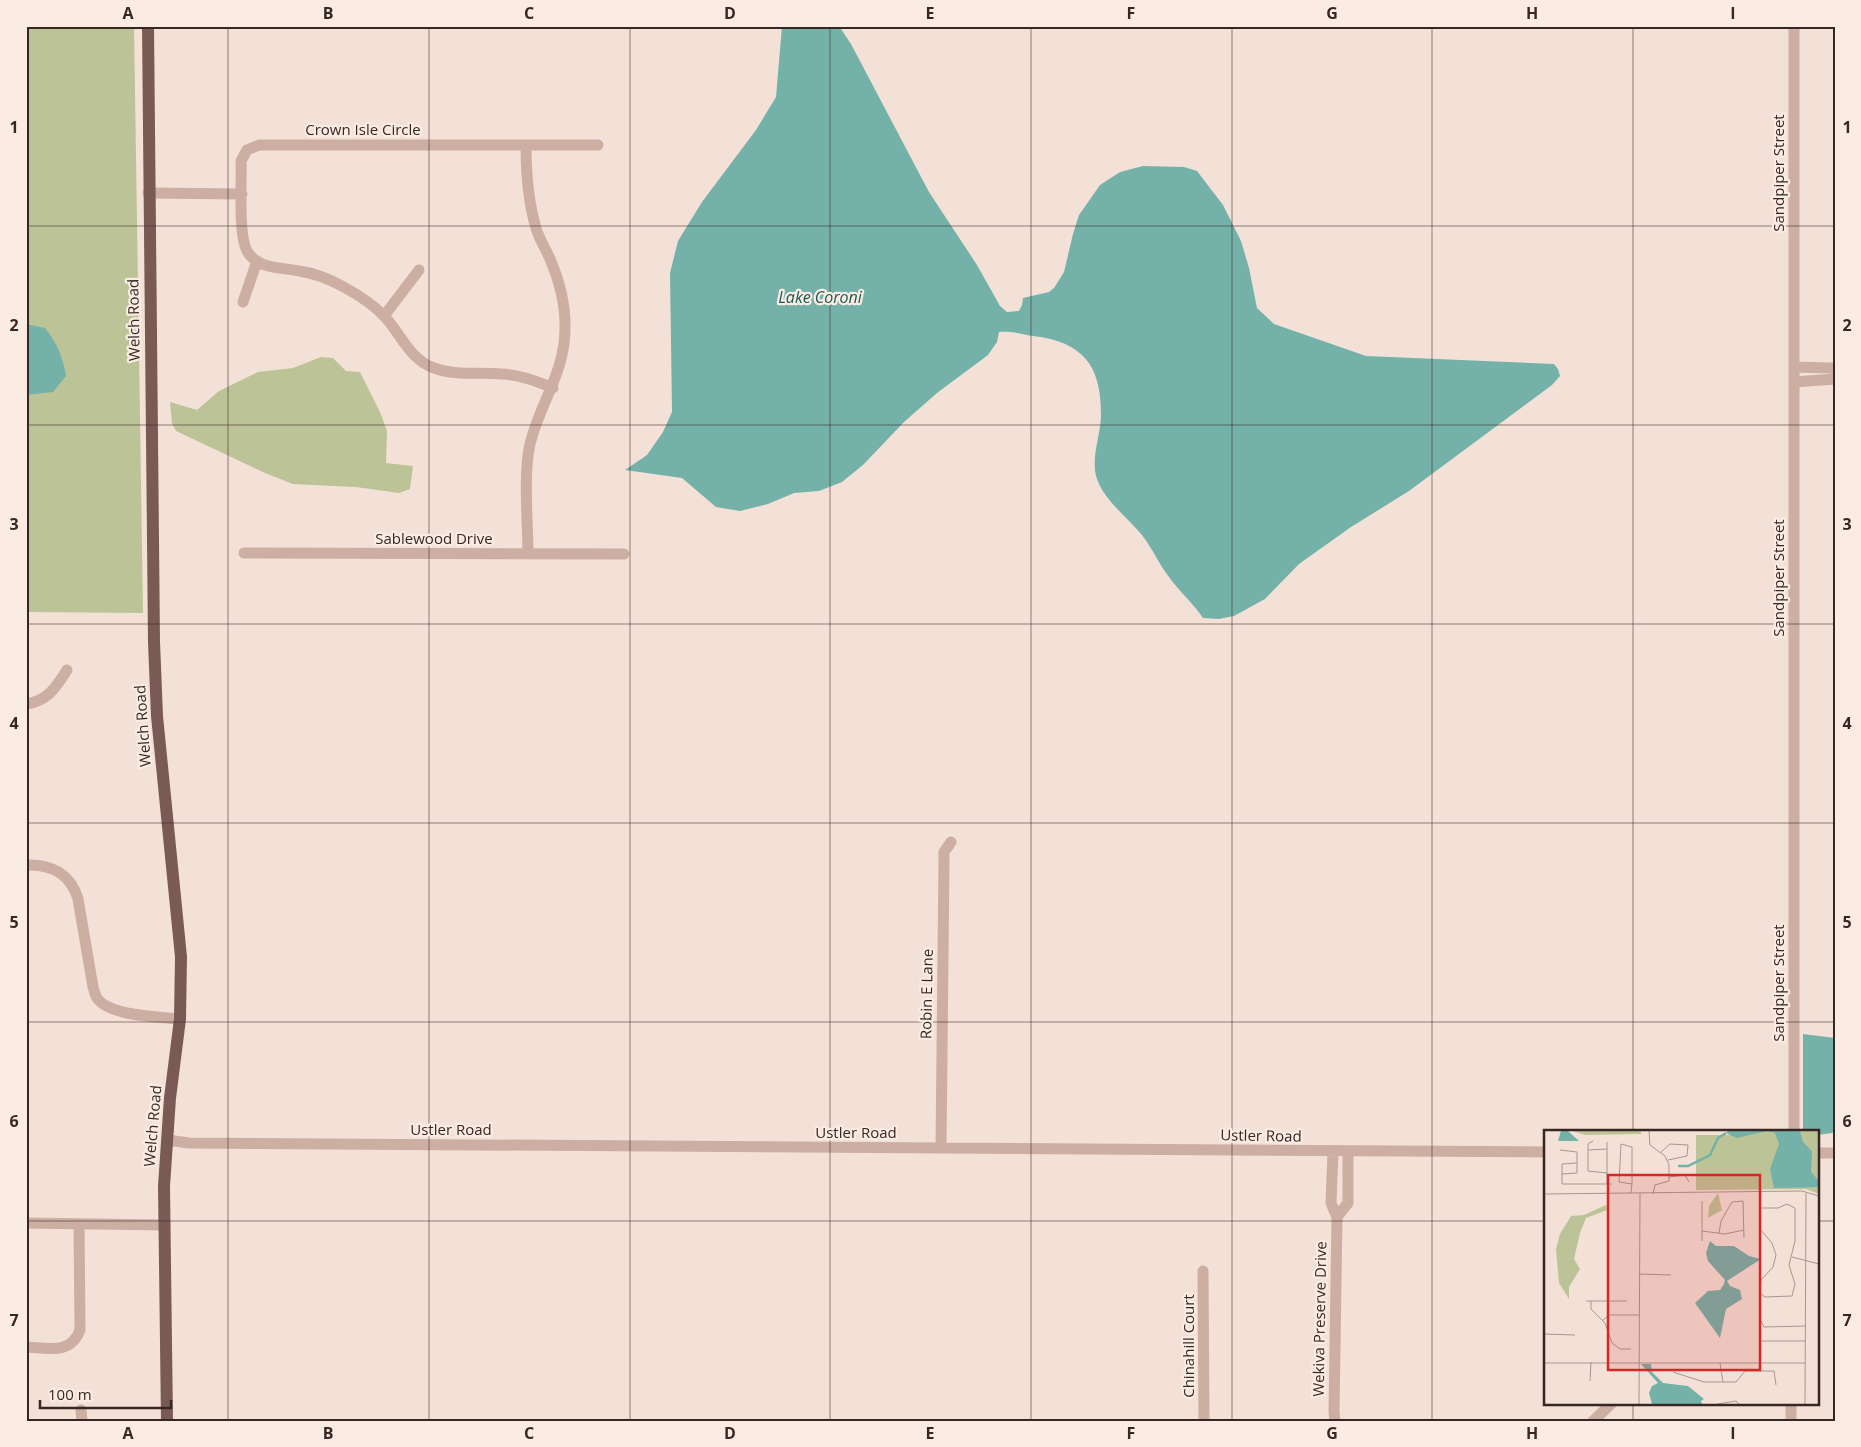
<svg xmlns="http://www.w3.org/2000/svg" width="1861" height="1447" viewBox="0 0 1861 1447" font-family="'Open Sans',sans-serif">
<rect width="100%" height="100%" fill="#f3e1d7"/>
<!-- green -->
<path fill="#bcc396" d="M26,26H134L143,613L26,612Z
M321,357L333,358L346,371L360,372L380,412L387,431L386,463L413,466L410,489L399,493L356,487L293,484L265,473L176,431L172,423L170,402L197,410L219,391L258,372L293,368Z"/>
<!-- water -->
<path fill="#74b2a9" d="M782,26H839L851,44L929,192L977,265L1000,306L1007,312L1019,311L1022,305L1023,298L1049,292L1054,288L1064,272L1073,234L1079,215L1100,185L1120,172L1143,166L1184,167L1197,171L1223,205L1241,241L1249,268L1257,308L1274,324L1366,356L1554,364L1558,369L1560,376L1552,385L1409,491L1351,527L1299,564L1265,599L1234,616L1219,619L1203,618C1193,603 1179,591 1169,577C1159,564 1152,548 1142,535C1127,517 1105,501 1097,479C1090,458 1101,436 1101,414C1101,365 1083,342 1033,336C1019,334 1014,331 999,332L997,342L988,355L937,393L904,422L863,465L842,482L819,491L794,493L768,504L740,511L716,507L682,478L625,470L647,455L663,432L672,412L670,273L678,241L702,202L756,130L776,97Z
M26,324L45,328C57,343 63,357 66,376L53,392L26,395Z
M1803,1034L1835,1038V1131L1832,1133L1817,1135V1131H1803Z"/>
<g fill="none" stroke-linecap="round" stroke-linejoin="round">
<!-- minor -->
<path stroke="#ccaea2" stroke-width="11" d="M526,146C526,173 528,201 536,228C539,239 546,249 550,259C559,280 565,302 565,325C566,372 540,402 530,444C523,475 528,522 528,554
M148,193L242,194
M243,302L257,261
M384,316L419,270
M1794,367L1831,368L1835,370
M1794,382L1835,379
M553,388C536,381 520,375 502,374C479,372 456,376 434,368C410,360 401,334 385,317C373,304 357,294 342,286C329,279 313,273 299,271C281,267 258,270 247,251C238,235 242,182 241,161L247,150L259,145H598
M244,553L624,554
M26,704C48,701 56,687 67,670
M26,865C51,864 71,874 78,899L93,987C94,990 95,995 97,998C109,1016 159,1017 180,1019
M1794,1131V26
M167,1140L189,1143L1545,1152
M941,1148L944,860V852L951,842
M1333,1152L1331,1203L1337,1217L1334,1412L1335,1421
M1817,1153H1835
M1337,1217L1348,1203V1152
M26,1223L165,1225
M1203,1271L1204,1421
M26,1347C48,1348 71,1355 80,1330L79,1224
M81,1410L82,1421
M1593,1421L1612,1403
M1791,1421V1403"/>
<!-- major -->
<path stroke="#795a55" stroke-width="12" d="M148,26L154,642L157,716L181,957L180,1019L170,1098L164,1186L167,1421"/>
</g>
<!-- grid -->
<path fill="none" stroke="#362725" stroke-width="1" stroke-opacity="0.55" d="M228,26V1421M429,26V1421M630,26V1421M830,26V1421M1031,26V1421M1232,26V1421M1432,26V1421M1633,26V1131M26,226H1835M26,425H1835M26,624H1835M26,823H1835M26,1022H1835M26,1221H1545M1817,1221H1835M1633,1403V1421"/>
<g text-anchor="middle" stroke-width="4.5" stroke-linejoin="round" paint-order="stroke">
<!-- street labels -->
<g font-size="15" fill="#362725" stroke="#faece3">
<text x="363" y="135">Crown Isle Circle</text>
<text transform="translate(1779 173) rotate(-90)" y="5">Sandpiper Street</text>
<text transform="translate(134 320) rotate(-91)" y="5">Welch Road</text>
<text x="434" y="544">Sablewood Drive</text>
<text transform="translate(1779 578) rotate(-90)" y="5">Sandpiper Street</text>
<text transform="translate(143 726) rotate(-94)" y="5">Welch Road</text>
<text transform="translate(1779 983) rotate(-90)" y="5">Sandpiper Street</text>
<text transform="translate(927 994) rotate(-89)" y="5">Robin E Lane</text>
<text transform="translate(153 1126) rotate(-85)" y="5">Welch Road</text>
<text x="451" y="1135">Ustler Road</text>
<text x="856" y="1138">Ustler Road</text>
<text transform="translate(1261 1136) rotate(1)" y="5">Ustler Road</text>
<text transform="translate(1320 1319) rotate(-89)" y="5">Wekiva Preserve Drive</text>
<text transform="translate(1189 1346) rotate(-90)" y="5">Chinahill Court</text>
</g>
<!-- water labels -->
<g font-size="16" font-style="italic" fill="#185a52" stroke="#faece3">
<text x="820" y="303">Lake Coroni</text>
</g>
</g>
<!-- overview -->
<g transform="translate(1544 1130)">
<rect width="275" height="275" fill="#f3e1d7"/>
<path d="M29,1H97V4L41,5ZM208,1H275V64L262,59L152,60V5H207ZM174,63L178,80L164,88L165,76ZM62,75L63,80L42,88L36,103L30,129L36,139L25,157V169L15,153L12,119L16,104L27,86L40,85Z" fill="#bcc396"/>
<path d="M17,1H24L35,11H14ZM184,1H256L259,12L268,21L267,42L275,51V57L230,58L226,39L235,14L231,3L223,1L193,8L182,3ZM166,111L172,116H190L205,126L217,129L183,151L186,156L196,160L198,169L182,179L176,208L151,173L164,161L176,160L180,154L181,150L164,131L162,123ZM97,234H107L108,242L119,253L144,256L160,269L157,271L158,274H108L105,263L108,256L114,253Z" fill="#74b2a9"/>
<path fill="none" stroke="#74b2a9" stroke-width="2.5" d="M134,36H144L166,25L174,8L182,3"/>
<path fill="none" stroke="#a79790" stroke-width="1" d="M105,1L106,15L121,26L125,35V51L111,55L109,64M49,11L44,14V41L63,43M16,20L33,22V43L18,44M44,20L63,19M116,23L126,14L144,15L143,26L124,30M33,33L18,34V54H68M125,47L141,45L145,52M63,54V12M87,63L88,54V17L77,14L75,52L88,54M0,64L258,61L275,66M216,78H234L243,74L251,78V111L245,135L251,154L248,166L221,167L216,163L217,150L229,137L232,125L228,113L216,99V61M158,101L181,104L200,100M175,103L177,91L188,72L199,71L200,108M158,111V71M248,127L275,134M95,144L127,145M42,171H83M47,171V179L61,193L68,213L76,219H87M215,187L220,197L262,196M58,191L65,185H95M0,204L31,205M216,211H261M0,233H261M176,233L179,252M129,242L160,252H192L201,241H230L232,255M46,251L47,232M95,274L96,63M174,274L192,271L195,274M261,274L262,63"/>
<path fill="#d62828" fill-opacity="0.15" stroke="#d62828" stroke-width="2.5" d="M64,45H216V240H64Z"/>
<rect width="275" height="275" fill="none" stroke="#362725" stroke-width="2.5"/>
</g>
<!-- border -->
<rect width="1861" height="1447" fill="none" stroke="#faece3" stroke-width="55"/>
<!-- scale -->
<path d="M40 1400v8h131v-8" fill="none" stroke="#362725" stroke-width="2.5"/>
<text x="48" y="1400" font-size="15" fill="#362725" stroke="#faece3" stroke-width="4" paint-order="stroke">100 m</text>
<rect x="28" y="28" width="1806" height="1392" fill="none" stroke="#362725" stroke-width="2"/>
<g font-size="16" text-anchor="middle" font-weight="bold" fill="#362725">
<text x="128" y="19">A</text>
<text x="328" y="19">B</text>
<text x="529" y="19">C</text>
<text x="730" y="19">D</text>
<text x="930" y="19">E</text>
<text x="1131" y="19">F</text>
<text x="1332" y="19">G</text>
<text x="1532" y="19">H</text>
<text x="1733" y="19">I</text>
<text x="14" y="133">1</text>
<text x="1847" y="133">1</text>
<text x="14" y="331">2</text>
<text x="1847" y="331">2</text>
<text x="14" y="530">3</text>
<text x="1847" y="530">3</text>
<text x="14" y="729">4</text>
<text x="1847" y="729">4</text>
<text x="14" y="928">5</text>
<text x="1847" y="928">5</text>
<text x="14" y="1127">6</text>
<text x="1847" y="1127">6</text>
<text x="14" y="1326">7</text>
<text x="1847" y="1326">7</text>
<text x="128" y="1439">A</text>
<text x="328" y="1439">B</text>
<text x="529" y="1439">C</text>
<text x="730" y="1439">D</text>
<text x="930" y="1439">E</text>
<text x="1131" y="1439">F</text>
<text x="1332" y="1439">G</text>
<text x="1532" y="1439">H</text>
<text x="1733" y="1439">I</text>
</g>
</svg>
